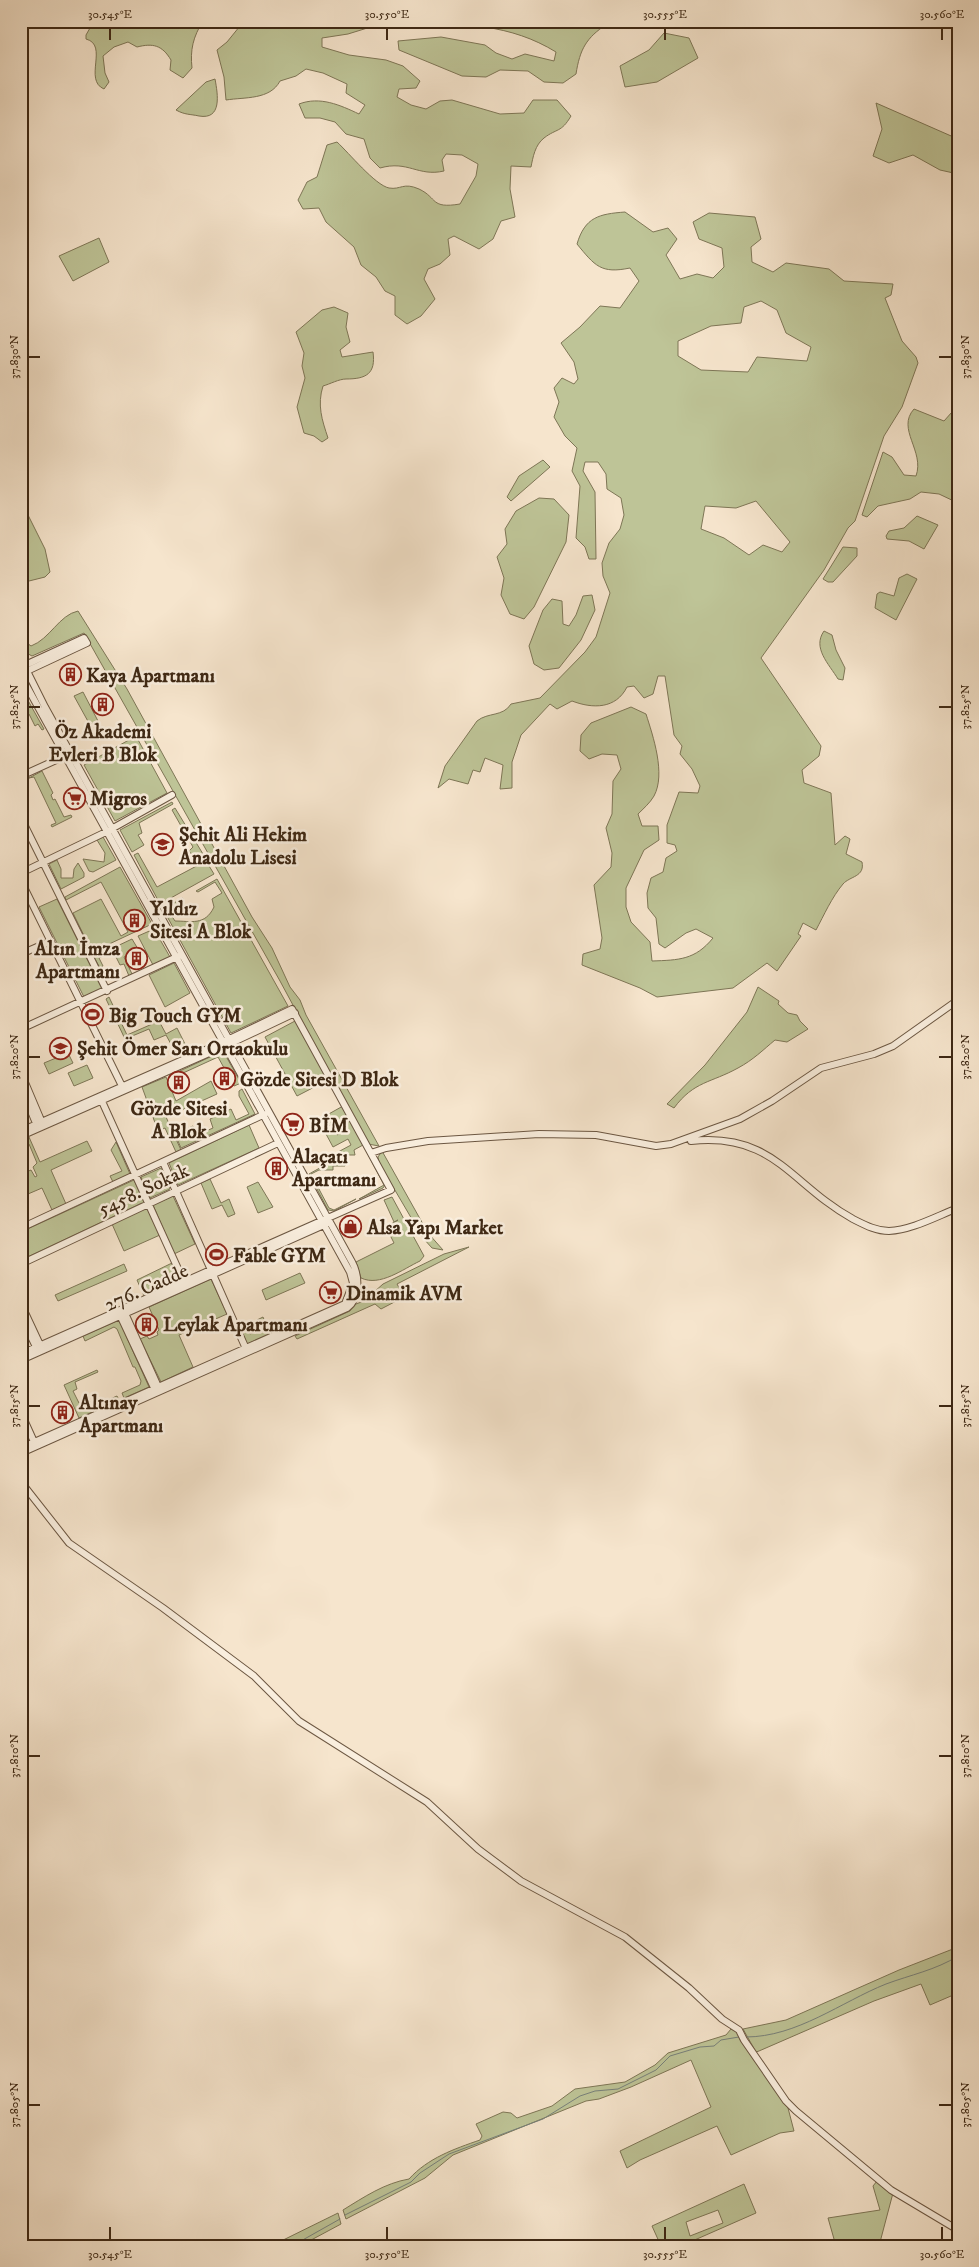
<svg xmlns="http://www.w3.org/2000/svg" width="979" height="2267" viewBox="0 0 979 2267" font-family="'IM FELL DW Pica',serif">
<rect width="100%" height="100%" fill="#f6e5cd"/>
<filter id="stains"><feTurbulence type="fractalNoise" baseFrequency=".004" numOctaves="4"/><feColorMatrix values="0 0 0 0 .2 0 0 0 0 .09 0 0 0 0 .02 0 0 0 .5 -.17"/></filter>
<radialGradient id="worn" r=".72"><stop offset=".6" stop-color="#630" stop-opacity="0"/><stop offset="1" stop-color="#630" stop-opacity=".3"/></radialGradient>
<!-- green -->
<path fill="#bec497" stroke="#7e7656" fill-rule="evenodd" d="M94,21H203C193,37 190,50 192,68L183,78L170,70L171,60C162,45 153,43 137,47L128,42L114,47L103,56L105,73L109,82L104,89C83,80 109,45 86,39V35Z
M244,21H390L348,34L322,38V47L349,55L386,60L403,66L420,81L416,88L399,89L397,97L411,105L426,109L440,101L452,100L500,114L524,113L533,100H557L571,116C561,133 557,128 544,138C535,145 533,157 531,167L511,166L510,189L515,217L501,221L493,239L479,249L454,236L448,239L450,255L440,264L428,269L424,279L435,299L421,316L407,324L395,315V296L385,291L376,277L361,265L354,247L326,222L319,208L303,209L298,200L307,182L317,177L327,145L337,142C349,153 375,185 389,188C401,190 403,182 419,189C438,198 430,209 460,204L476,176L478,164L462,155L446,154L442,160L444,171C418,177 408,160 380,168L370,158L364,139L346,134L335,122L320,118H305L299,104C320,96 340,105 359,114L365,105L346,93L347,84L323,73L306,69L296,76L280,81C270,100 245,97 226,100L224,77L217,50L227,42Z
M485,21H608L607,24C586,38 580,49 576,74L563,83L544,82L528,71L500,70L486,77L462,76L399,50L398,41L441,37L485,45L496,53L512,59L525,54L554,61L556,52C533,38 511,31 485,27Z
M664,33L689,38L698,58L657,82L625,87L620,66L649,50Z
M215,79C218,95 222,120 199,116C190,114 185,115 176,110L206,82Z
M876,103L958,139V174L940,170L913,155L889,163L873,156L882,129Z
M625,212L653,232L668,228L677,239L666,255L680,279L697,274L713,278L724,267L722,248L699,239L693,222L709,213L755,217L761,239L751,247L752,262L773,272L786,263L829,269L844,281L893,284L891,295L885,298L902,341L916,357L918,363L902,407L884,436L855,521L848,528L824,570L761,658L821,746L819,756L802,770L804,783L831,793L835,845L845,836L850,839L846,854L862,862C865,877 850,876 843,884C832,897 824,915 816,930L803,923L798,934L801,936L777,971L767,963L733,988L657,997L640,988L582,965L583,954L600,949L602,938L594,885L611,867L612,853L606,828L612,814L613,781L621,769L617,755L602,754L589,759L580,751L581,735L591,723L631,707L646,714C653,736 666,774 654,796C650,803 643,809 638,814L642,826H658L659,840L644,850L626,888V907L631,922L650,942L652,961C679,960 695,960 713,938L696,929L686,933L665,948L659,944L656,918L648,908L647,893L651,878L663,872L666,858L677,851L675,845L667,843V825L679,792L698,793L700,786L692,769L680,754L682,746L674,735L665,676H658L653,694L644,698L634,686L627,687C616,709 593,709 572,701L557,709L550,704L521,735L512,762V788L500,789L503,765L485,758L480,772L473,770L468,784L449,779L438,788L445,766L477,721C488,712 503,717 511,704L540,698L585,652L596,637L610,593L603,576L602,563L609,543L620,529L624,515L621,498L607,489L606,474L598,462H585L583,471L595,492L596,559H589L585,547L576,538L580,486L572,471L577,448L565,436L554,417L559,402L554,388L562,378L574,384L578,379L574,362L561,343L580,327L600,306L620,308L639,281L630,268C601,274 595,266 577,244C585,217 599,214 625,212ZM761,301L777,310L786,333L811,347L807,361L757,357L748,372L701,370L678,356V341L711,326L741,323L744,307ZM756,501L790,542L782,552L763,545L749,555L724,538L701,529L705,506L736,508Z
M99,238L109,262L73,281L59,256Z
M334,307L348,313L346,327L350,342L340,350L342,357L373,352C376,374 366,379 346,379C339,379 330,384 323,386C317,405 322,420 328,438L322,442L314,436L304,433L297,407L305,378L302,366L304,353L296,332L322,310Z
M914,409L944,421L952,412L958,414V503L939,494L921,492L910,499L878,506L867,517L862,515L883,452L892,457L904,475L916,476C925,451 896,429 914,409Z
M543,460L550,467L511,501L507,497L519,476Z
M539,498L554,499L569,515L566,542L534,607L524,619L510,614L501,595L504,578L497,557L507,544L505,529L516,511Z
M21,501L45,549L50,572L45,577L21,583Z
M917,516L938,525L924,549L909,541L887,539L886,536L889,531L904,528Z
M843,547L857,548V556L833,582H828L823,579Z
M907,574L917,579L896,620L875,608L877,594L880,592L894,596L899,578Z
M592,595L595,610L581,640L559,668L544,670L534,664L529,646L543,610L552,599L562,601L563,624L569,626L576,615L583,596Z
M78,611L127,689L252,917L272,948L290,987L300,1000L306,1015L379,1146L368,1144L280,981L84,633L32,656L21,650V618L27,643L31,646C50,639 59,615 78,611Z
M824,631L832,635L836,650L845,668L843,680L838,679C829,664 812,648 824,631Z
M21,688L44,729L42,730L38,724L35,726L29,714L21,719Z
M83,692L98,721L90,725L74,696Z
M136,736L167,793L115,821L84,765Z
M42,771L53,793L51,795L53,800L55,799L64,817L71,815L72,817L52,827L51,825L56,823L34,777L29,778Z
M172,802L173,804L139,823L142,833L138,835L144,845L132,852L120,830Z
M175,808L203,854L195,859L189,851L193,847L172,810Z
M103,837L116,860L93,872L89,871L83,859L104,862L105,853L97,840Z
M138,853L157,887L206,861L214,874L160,904L134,855Z
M57,860L61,869V878H73L74,869L78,863L84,873V877L61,889L49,864Z
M120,867L152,924L92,952L73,913L101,899L121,936L128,932L101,882L66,900L65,897Z
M217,879L288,1006L231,1033L163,909L183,898L181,909L171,915L175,921C191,921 205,926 214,907L212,899L222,893L215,882L198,892L196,891Z
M57,899L102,989L84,997L39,907Z
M154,929L170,957L153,965L138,936Z
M132,939L138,949L124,957L132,974L129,976L124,964L120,965L113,951L99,958L103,966L100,968L94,957Z
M174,963L190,993L165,1007L149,975Z
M758,987L779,1001L778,1004L788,1013L797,1015L800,1021L808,1029L787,1042L775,1040C763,1050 753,1060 738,1068C711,1083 694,1081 674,1108L667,1104L705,1065L747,1012Z
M109,997L127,1035L159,1021L166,1034L177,1028L189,1052L178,1057L166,1035L154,1040L149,1029L125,1039L106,999Z
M295,1021L328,1080L297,1096L265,1037Z
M223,1051L241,1083L234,1086L218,1057L170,1079L169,1076Z
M68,1053L73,1063L49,1074L44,1063Z
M87,1065L93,1078L74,1086L68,1073Z
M166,1077L176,1101L211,1081L217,1094L166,1117L181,1150L176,1152L165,1128L158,1131L142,1087Z
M242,1089L255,1114L181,1148L175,1134L193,1126L197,1135L213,1128L210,1119L231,1109L236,1120L249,1114L239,1096V1091Z
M343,1106L385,1185L383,1188L359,1199L384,1185L363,1145L354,1150L355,1155H345V1166H333V1170H319L311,1174L329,1208L334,1210L356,1199L334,1211L328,1210L309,1174L343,1155L338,1152L351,1145L348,1139L333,1147L326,1134L334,1130L337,1135L344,1131L338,1121L323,1129L318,1120Z
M249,1125L259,1148L178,1185L169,1163Z
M29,1137L40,1162L87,1141L92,1151L51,1170L66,1204L52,1210L42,1188L21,1197V1174L31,1170L35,1177L37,1176L33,1167L37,1163L29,1144L21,1146V1141Z
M116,1142L130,1174L113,1182L110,1176L122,1171L111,1150Z
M382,1151L428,1233L443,1250L432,1248L423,1238L379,1163L378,1157Z
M161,1168L170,1189L150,1198L141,1177Z
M210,1179L221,1203L229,1199L235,1214L228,1217L222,1205L212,1209L201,1183Z
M134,1180L144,1202L21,1260V1232Z
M258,1182L273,1207L258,1213L247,1187Z
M173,1196L195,1244L174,1254L153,1205Z
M392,1197L424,1256L420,1261C403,1269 380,1287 361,1278L356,1262L394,1243L386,1227L398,1220L394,1222L384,1200Z
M147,1208L160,1235L124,1251L112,1224Z
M469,1247L397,1284L404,1297L381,1309L375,1304L297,1339L295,1336L350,1311L356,1304L364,1301L383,1284L444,1254Z
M172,1263L180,1281L144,1296L137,1280Z
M124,1264L127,1271L58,1301L55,1295Z
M300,1273L305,1283L266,1300L262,1290Z
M211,1279L227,1314L179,1335L193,1367L161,1382L140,1339L147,1336L149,1339L158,1335L157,1332L159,1330L149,1307Z
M263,1317L270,1334L247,1344L240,1327L245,1325L250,1334L261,1329L257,1320Z
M119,1320L149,1387L124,1398L122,1393L140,1385L141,1381L135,1367H133L117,1329L114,1327L85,1341L83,1336Z
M97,1370L98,1372L75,1382L77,1389L73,1391L79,1403L88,1399L94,1406L117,1396L119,1400L79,1418L64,1385Z
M958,1947V1993L930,2005L921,1984L874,2001L759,2051L756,2052L743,2029L786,2020L899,1970Z
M731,2029L737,2032L740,2040L788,2108L794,2131L780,2133L731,2155L717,2126L640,2160L627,2168L620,2151L711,2107L691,2060L631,2087L599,2099L586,2101L453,2155L425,2178L346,2219L343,2210C364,2197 385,2183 409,2179C428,2158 454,2149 480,2140L482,2136L476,2124L503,2112L511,2113L517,2118L552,2106L575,2089L625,2082L655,2065L668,2053L726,2035Z
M877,2181L893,2193L879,2246H836L828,2218L880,2210L873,2186Z
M744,2184L756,2213L681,2246H661L652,2226ZM718,2210L723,2223L690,2236L686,2222Z
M338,2213L341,2224L300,2246H271Z"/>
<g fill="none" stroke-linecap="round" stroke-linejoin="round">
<!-- stream -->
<path stroke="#78817b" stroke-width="1" d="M746,2037C797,2037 841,2002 886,1984C910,1975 936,1970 958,1956
M345,2215L411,2182L420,2173L449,2154L543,2119L580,2096L595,2091L618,2089L656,2070L670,2056L700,2047L714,2046L721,2040L739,2037
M292,2246L340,2219"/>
<defs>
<path id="minor" d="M21,659L45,707L352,1262C359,1275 361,1298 347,1308L21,1453
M21,667L84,638L87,643L25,672
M21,676L350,1272L353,1283L345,1304L21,1448
M21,776L65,756
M21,818L107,991
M21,873L106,832L172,795
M21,881L122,1086
M21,954L51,941
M21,1029L179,956
M21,1073L43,1125
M21,1087L38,1128
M100,1097L184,1282
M21,1131L219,1044L292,1009L391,1190L21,1354
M21,1136L225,1046L295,1013
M691,1141C774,1132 791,1185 853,1219C865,1225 876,1231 889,1231C912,1230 937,1216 958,1208
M371,1153L386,1148L428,1141L539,1134L596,1135L656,1146L671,1144L740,1119L772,1101L821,1068L874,1054L893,1046L958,1000
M163,1162L247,1351
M21,1228L265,1114
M21,1264L278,1143
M21,1304L42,1349
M124,1311L160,1391
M119,1313L156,1392
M21,1316L38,1351
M21,1360L326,1224
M21,1413L35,1444
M21,1482L69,1543L163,1608L254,1676L299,1721L427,1802L478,1849L521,1881L625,1937L689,1988L722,2019L739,2030L744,2040L786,2101L796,2111L891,2190L958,2230"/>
</defs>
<!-- minor casing -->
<use href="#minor" stroke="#6c5742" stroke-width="8"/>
<!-- minor -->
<use href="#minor" stroke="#f9eede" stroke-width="6"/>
</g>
<!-- ticks -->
<path fill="none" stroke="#3e2814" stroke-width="2" d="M110,28V40M387,28V40M665,28V40M942,28V40M28,357H40M939,357H952M28,707H40M939,707H952M28,1057H40M939,1057H952M28,1406H40M939,1406H952M28,1756H40M939,1756H952M28,2105H40M939,2105H952M110,2227V2240M387,2227V2240M665,2227V2240M942,2227V2240"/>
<!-- icons -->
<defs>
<symbol id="building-ring" viewBox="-11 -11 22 22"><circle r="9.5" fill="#f9eede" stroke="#8f2418" stroke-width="1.5"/><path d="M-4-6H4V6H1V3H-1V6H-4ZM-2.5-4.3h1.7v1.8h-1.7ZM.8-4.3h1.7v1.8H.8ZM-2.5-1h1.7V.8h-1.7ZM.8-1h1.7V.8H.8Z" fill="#8f2418"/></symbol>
<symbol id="supermarket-ring" viewBox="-11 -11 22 22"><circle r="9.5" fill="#f9eede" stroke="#8f2418" stroke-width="1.5"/><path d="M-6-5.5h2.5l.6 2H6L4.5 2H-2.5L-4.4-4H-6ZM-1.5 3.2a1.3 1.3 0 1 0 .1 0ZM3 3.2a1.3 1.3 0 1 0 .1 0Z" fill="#8f2418"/></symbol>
<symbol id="school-ring" viewBox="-11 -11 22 22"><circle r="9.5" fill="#f9eede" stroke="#8f2418" stroke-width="1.5"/><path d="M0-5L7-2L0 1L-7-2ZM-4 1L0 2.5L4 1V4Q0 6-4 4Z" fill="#8f2418"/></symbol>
<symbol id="stadium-ring" viewBox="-11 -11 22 22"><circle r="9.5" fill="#f9eede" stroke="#8f2418" stroke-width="1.5"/><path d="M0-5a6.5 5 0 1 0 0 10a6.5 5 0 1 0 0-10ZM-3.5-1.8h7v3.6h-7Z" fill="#8f2418"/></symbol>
<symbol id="shop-ring" viewBox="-11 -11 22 22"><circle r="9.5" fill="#f9eede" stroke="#8f2418" stroke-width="1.5"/><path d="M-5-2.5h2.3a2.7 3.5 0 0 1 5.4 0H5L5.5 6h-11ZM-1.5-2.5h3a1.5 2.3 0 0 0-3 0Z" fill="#8f2418"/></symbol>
</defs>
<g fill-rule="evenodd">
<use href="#building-ring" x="58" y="662" width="25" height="25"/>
<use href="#building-ring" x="90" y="692" width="25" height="25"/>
<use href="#supermarket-ring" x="62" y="786" width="25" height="25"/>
<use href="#school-ring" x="150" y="832" width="25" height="25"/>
<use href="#building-ring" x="122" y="908" width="25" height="25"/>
<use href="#building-ring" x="124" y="946" width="25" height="25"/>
<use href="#stadium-ring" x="80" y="1002" width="25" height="25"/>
<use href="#school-ring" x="48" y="1036" width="25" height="25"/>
<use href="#building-ring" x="212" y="1066" width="25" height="25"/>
<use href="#building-ring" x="166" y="1070" width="25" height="25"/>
<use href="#supermarket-ring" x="280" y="1112" width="25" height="25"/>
<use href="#building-ring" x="264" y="1156" width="25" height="25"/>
<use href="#shop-ring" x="338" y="1214" width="25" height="25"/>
<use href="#stadium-ring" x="204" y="1242" width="25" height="25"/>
<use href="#supermarket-ring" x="318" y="1280" width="25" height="25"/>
<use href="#building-ring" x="134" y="1312" width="25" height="25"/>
<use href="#building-ring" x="50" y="1400" width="25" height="25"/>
</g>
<g text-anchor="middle" stroke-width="5" stroke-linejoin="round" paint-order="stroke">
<!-- poi labels -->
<g font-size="20" font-weight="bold" fill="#3e2814" stroke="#f9eede" text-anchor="start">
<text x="86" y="682">Kaya Apartmanı</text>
<text x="103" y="738" text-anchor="middle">Öz Akademi<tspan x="103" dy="23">Evleri B Blok</tspan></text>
<text x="90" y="805">Migros</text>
<text x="179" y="841">Şehit Ali Hekim<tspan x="179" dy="23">Anadolu Lisesi</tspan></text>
<text x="150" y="915">Yıldız<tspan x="150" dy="23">Sitesi A Blok</tspan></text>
<text x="120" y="955" text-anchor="end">Altın İmza<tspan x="120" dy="23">Apartmanı</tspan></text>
<text x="109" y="1022">Big Touch GYM</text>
<text x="77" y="1055">Şehit Ömer Sarı Ortaokulu</text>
<text x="240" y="1086">Gözde Sitesi D Blok</text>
<text x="179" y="1115" text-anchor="middle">Gözde Sitesi<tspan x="179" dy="23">A Blok</tspan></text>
<text x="309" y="1132">BİM</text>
<text x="292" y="1163">Alaçatı<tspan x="292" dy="23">Apartmanı</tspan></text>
<text x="367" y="1234">Alsa Yapı Market</text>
<text x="233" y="1262">Fable GYM</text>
<text x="346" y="1300">Dinamik AVM</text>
<text x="163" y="1331">Leylak Apartmanı</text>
<text x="79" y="1409">Altınay<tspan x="79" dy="23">Apartmanı</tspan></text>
</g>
<!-- street labels -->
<g font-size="20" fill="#3e2814" stroke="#f9eede">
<text transform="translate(143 1189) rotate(-25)" y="7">5458. Sokak</text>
<text transform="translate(146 1287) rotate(-24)" y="7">276. Cadde</text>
</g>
</g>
<!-- margin -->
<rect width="979" height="2267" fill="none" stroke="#f6e5cd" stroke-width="55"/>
<rect x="28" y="28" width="924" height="2212" fill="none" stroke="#3e2814" stroke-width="2"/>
<g font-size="12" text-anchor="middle" fill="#3e2814">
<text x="110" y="18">30.545°E</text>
<text x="387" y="18">30.550°E</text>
<text x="665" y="18">30.555°E</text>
<text x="942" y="18">30.560°E</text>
<text transform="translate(14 357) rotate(-90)" y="4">37.830°N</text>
<text transform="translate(965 357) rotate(-90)" y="4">37.830°N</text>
<text transform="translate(14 707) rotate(-90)" y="4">37.825°N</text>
<text transform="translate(965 707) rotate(-90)" y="4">37.825°N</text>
<text transform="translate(14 1057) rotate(-90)" y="4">37.820°N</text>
<text transform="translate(965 1057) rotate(-90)" y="4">37.820°N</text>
<text transform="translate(14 1406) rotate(-90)" y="4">37.815°N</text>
<text transform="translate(965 1406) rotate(-90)" y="4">37.815°N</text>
<text transform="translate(14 1756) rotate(-90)" y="4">37.810°N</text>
<text transform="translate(965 1756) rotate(-90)" y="4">37.810°N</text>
<text transform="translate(14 2105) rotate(-90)" y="4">37.805°N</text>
<text transform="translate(965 2105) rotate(-90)" y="4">37.805°N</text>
<text x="110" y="2258">30.545°E</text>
<text x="387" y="2258">30.550°E</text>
<text x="665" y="2258">30.555°E</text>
<text x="942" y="2258">30.560°E</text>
</g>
<rect width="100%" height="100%" filter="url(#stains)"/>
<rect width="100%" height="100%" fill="url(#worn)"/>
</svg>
